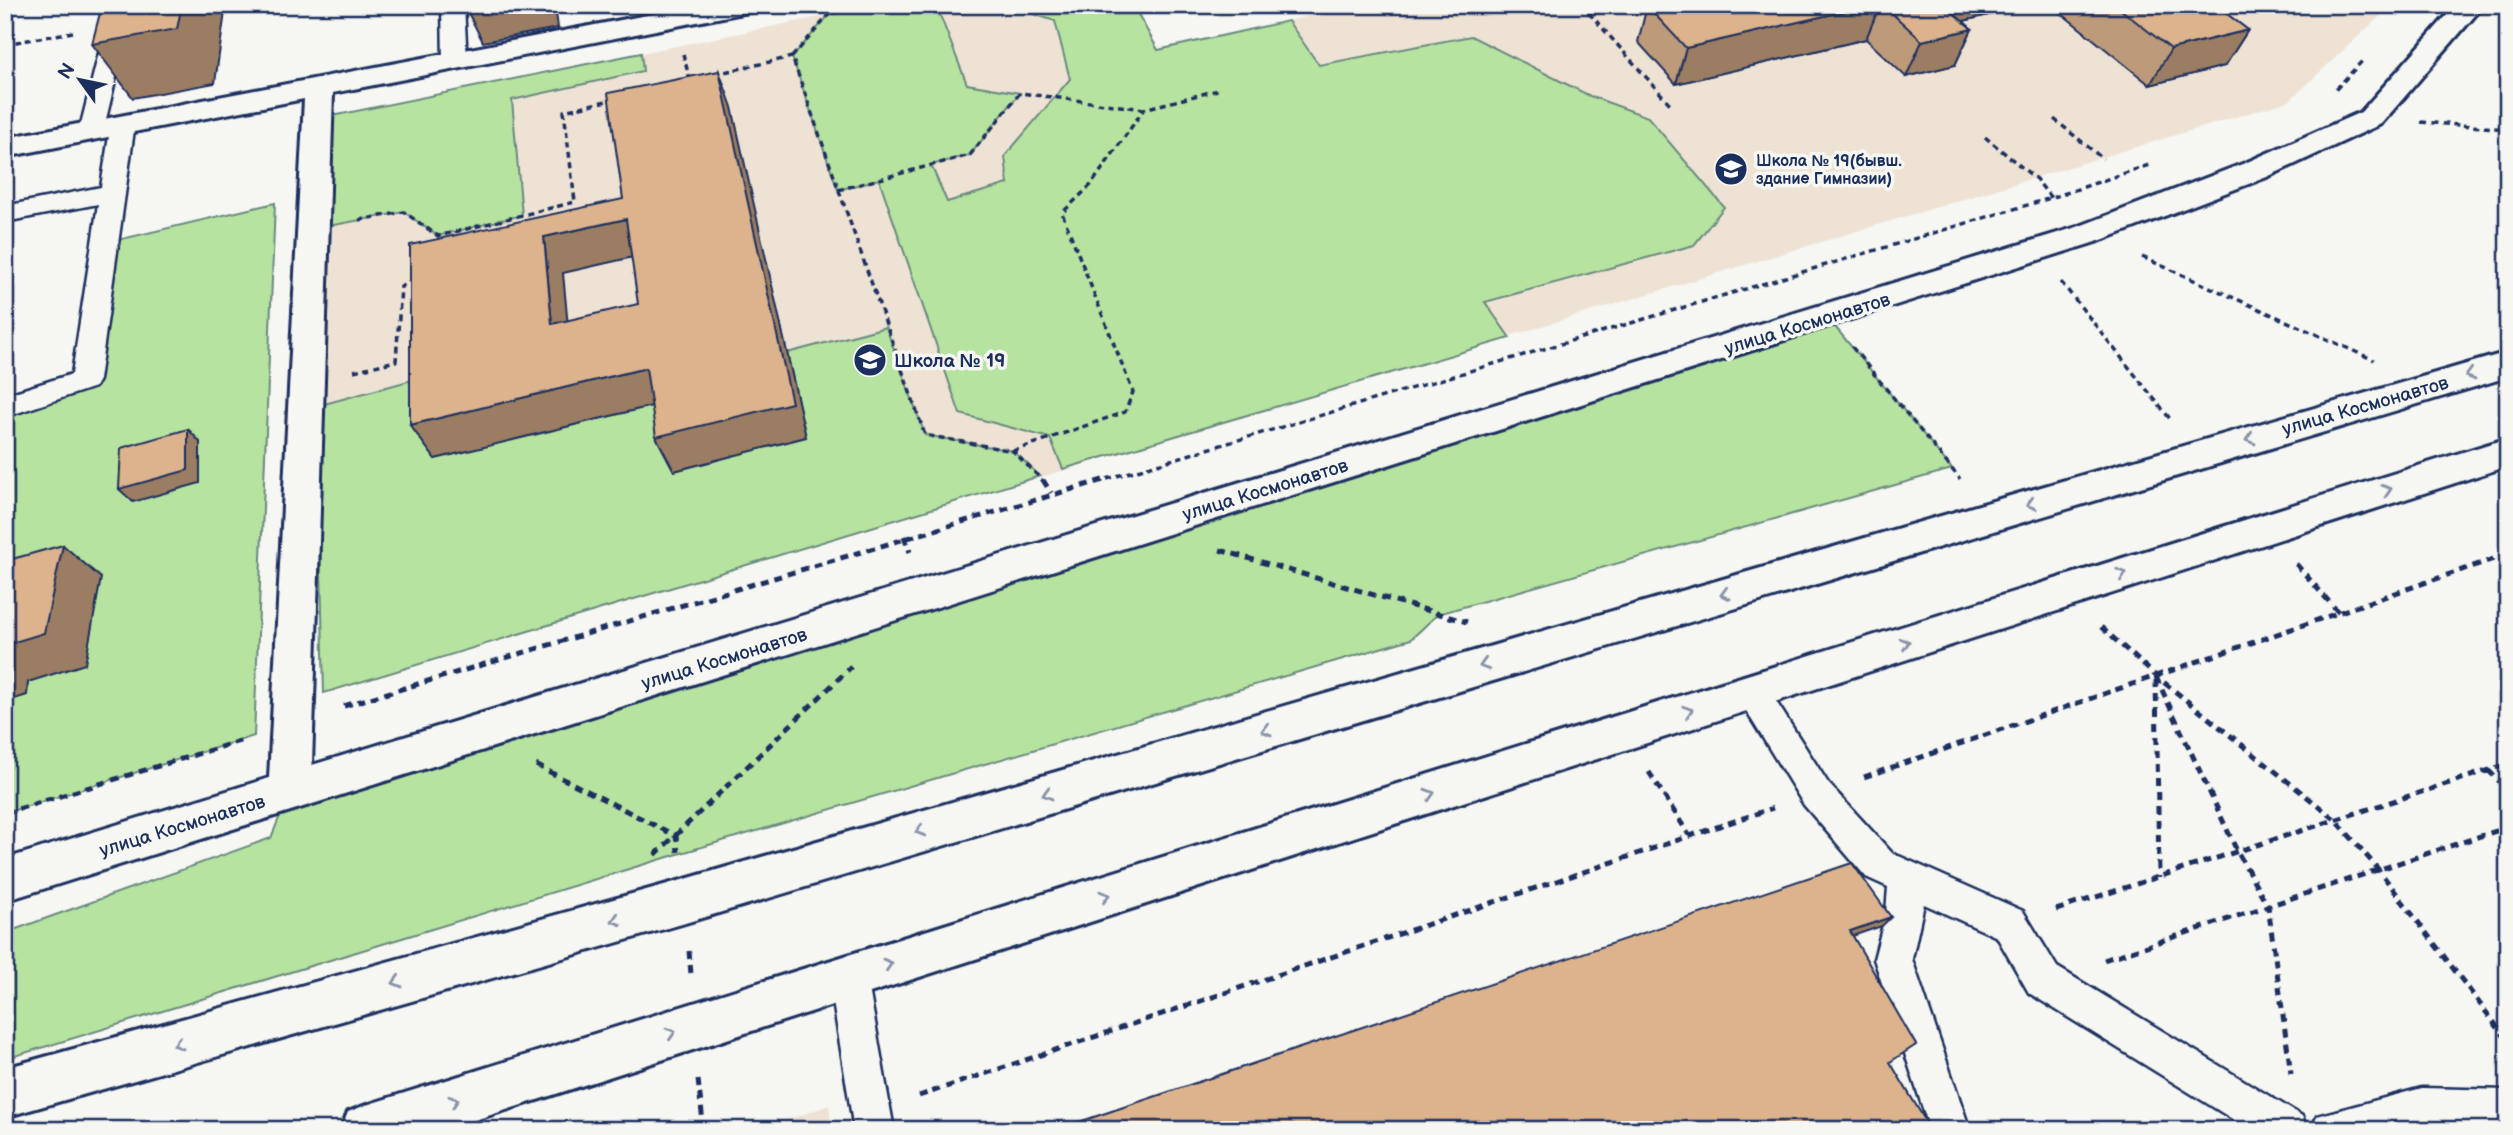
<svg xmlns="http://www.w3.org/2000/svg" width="2513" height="1135" viewBox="0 0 2513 1135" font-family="'Balsamiq Sans',sans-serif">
<rect width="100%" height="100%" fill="#f6f6f2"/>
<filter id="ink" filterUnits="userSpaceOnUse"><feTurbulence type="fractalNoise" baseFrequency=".0143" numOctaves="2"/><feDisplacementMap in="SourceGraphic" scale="14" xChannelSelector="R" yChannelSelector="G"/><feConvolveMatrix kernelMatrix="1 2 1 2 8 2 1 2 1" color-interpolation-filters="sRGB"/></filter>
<g filter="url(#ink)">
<!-- built -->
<path fill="#eee2d4" d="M878,5H1133L1158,50L1358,5H2392L2289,101L324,693L317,406L322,118Z
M829,1105L832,1130H759Z"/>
<!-- green -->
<path fill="#b7e3a0" stroke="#69897f" stroke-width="2" d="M878,5H936L967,84L1020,93L970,155L931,165L947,202L1008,184L1005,156L1070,79L1055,21L1005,5H1133L1158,50L1288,21L1319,65L1471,36L1590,96L1648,117L1724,207L1694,245L1485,302L1510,338L1063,469L1050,438L960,414L879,179L838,190L792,57L829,15Z
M641,53L643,71L512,100L522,215L438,236L404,212L312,229L322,118Z
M275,203L254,736L5,813V702L27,695L28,682L5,594V406L85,380L105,243Z
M1827,317L1952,469L1438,614L1411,639L678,854L5,1059V933L271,838L290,791Z
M886,327L925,435L1013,451L1040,476L324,693L317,406L434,374L664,403L674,471L806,437L787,353Z"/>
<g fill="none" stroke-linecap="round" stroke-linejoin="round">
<defs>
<path id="lane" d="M111,5H133L103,132L100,137H82L79,132Z
M442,5H464L467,62L463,67H447L443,62Z
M123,116L132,118L135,123L99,380L95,387L5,417V395L72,374L98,204L5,222V206L101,187L111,123L114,118Z
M1751,677L1763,681L1828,783L1892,853L2023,911L2057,967L2302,1116L2308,1130H2250L2029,993L1997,937L1924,904L1912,959L1970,1130H1930L1874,959L1886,913L1888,887L1866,877L1804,805L1734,691L1739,681Z
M848,958L862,964L867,977L894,1130H854L829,977L834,964Z
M2422,1088L2508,1090V1130H2311L2317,1116Z"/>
<path id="street" d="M699,5H756L753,11L743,13L333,93L312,765L2077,227L2245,163L2361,112L2456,5H2484L2381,124L2267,177L2099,241L5,901V859L269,778L304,99L5,157V138Z"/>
<path id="primary" d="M2508,352V377L682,924L5,1117V1068L682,880Z
M2508,438V466L444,1130H341L348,1112L366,1105Z"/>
</defs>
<!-- lane casing -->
<use href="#lane" stroke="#1b2f5e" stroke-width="5"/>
<!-- street casing -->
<use href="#street" stroke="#1b2f5e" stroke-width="6"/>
<!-- primary casing -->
<use href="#primary" stroke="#1b2f5e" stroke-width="6"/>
<!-- path-far1 -->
<path stroke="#1b2f5e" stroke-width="3.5" stroke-dasharray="6 4.5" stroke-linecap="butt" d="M1582,5L1670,104
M5,44L73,32
M683,54L690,80L693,79
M792,57L829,15L826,5
M715,74L792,57L925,435L1013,451L1044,482
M2336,89L2364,59
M2054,119L2103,159
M2421,122L2508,129
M1985,137L2036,179L2051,198
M838,190L970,155L1020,93L1144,109
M359,220L404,212L438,236L575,202L564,111L615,99
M2142,257L2374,360
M2061,282L2171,420
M1852,347L1960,479
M354,371L396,361L401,287L412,279
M1013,451L1125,412L1133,392L1062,213L1091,185L1144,109L1218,90
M1097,482L2051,198L2149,165"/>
<!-- path -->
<path stroke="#1b2f5e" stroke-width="5" stroke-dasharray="8 6" stroke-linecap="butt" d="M1043,480L1051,493
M904,536L910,552
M1220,550L1467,622
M2296,564L2340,614
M2101,627L2156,676L2336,820L2378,869L2508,1041
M2156,677L2237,851L2268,906L2291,1074
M2156,680L2159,877
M344,706L1103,480
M536,765L676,836L678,852
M2488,770L2508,790
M1649,772L1689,835
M1864,777L2508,554
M5,813L243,740
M655,855L851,667
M2056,910L2508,764
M689,951L691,974
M2104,960L2508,827
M698,1080L704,1130
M919,1096L1773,808"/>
<!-- lane -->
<use href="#lane" fill="#f6f6f2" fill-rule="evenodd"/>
<!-- street -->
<use href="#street" fill="#f6f6f2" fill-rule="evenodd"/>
<!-- primary -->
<use href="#primary" fill="#f6f6f2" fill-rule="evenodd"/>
</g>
<!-- wall -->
<path fill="#bd9a79" stroke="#1b2f5e" stroke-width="2" d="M1650,5H2030L1963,21L1972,29L1955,65L1906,77L1866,39L1676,84L1638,42L1647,6Z
M2051,5H2215L2248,30L2225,66L2150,85Z"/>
<!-- shaded-wall -->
<path fill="#9a7d63" stroke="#1b2f5e" stroke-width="2" d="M182,5H226L215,83L133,98L92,44Z
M464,5H555L558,28L483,42Z
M1239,5H1253L1239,9Z
M1872,5H1880L1866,39L1676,84L1686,48Z
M1930,5H2030L1918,32Z
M1972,29L1955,65L1906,77L1922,41Z
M2248,30L2225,66L2150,85L2171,49Z
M719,71L732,107L806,437L674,471L656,437Z
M626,219L642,255L563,273L571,359L552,324L544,237Z
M646,368L664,403L435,459L410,425Z
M188,429L200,442V483L133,502L119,489Z
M63,545L101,578L85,664L28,682L27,695L5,702V645Z
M1891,917L1882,926L1841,940L1850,931Z"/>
<!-- building -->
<path fill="#dcb38d" stroke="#1b2f5e" stroke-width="2" fill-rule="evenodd" d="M102,5H182L177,29L92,44Z
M1650,5H1872L1686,48L1647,6Z
M1883,5H1944L1972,29L1922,41Z
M2115,5H2215L2248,30L2171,49Z
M719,71L792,403L656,437L646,368L410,425V245L623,199L608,93ZM626,219L638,304L552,324L544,237Z
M188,429V470L119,489L121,448Z
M63,545L44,633L5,645V561Z
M1852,863L1891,917L1850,931L1916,1045L1890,1062L1931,1130H1055Z"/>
<!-- one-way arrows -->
<defs><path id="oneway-chevron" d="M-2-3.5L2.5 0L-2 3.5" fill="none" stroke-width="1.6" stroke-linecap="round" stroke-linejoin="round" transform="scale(1.75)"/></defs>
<g stroke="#8892a8">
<use href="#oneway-chevron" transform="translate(2470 375) rotate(164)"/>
<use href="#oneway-chevron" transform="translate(2250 439) rotate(164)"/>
<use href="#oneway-chevron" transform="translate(2387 490) rotate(-18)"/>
<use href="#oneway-chevron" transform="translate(2031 504) rotate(164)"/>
<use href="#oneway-chevron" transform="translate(2122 574) rotate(-18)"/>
<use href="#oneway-chevron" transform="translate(1725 594) rotate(164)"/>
<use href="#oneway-chevron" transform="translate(1905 643) rotate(-18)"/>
<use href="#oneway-chevron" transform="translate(1484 665) rotate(164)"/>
<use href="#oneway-chevron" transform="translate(1688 711) rotate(-18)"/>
<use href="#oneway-chevron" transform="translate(1266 730) rotate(164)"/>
<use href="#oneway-chevron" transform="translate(1047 794) rotate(164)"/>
<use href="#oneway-chevron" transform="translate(1430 794) rotate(-17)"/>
<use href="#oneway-chevron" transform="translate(920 831) rotate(164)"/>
<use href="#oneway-chevron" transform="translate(1105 896) rotate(-17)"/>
<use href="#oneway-chevron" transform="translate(616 920) rotate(164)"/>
<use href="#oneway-chevron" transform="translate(888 964) rotate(-17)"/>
<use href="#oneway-chevron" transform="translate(397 982) rotate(164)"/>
<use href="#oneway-chevron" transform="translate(671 1033) rotate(-17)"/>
<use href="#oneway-chevron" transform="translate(178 1044) rotate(164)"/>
<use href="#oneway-chevron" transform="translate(454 1101) rotate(-18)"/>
</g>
</g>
<!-- icons -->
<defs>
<symbol id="school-disc" viewBox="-11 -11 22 22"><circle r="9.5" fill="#1b2f5e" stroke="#f6f6f2"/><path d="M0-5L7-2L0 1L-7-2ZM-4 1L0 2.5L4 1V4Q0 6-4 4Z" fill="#fff"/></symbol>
</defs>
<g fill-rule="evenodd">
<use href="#school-disc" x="1712" y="150" width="38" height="38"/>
<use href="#school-disc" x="851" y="341" width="38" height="38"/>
</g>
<g text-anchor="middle" stroke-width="7" stroke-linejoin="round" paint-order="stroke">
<!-- far-poi labels -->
<g font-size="16" font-weight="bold" fill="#1b2f5e" stroke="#f6f6f2" text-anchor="start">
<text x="1756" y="166">Школа № 19(бывш.<tspan x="1756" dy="18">здание Гимназии)</tspan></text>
</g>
<!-- street labels -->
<g font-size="19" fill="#1b2f5e" stroke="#f6f6f2">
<text transform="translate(1807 323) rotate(-17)" y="7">улица Космонавтов</text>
<text transform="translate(2365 405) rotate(-16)" y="7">улица Космонавтов</text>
<text transform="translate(1265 489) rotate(-17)" y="7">улица Космонавтов</text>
<text transform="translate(724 658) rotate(-17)" y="7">улица Космонавтов</text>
<text transform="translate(182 825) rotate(-17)" y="7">улица Космонавтов</text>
</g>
<!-- poi labels -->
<g font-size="19" font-weight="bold" fill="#1b2f5e" stroke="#f6f6f2" text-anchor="start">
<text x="894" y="367">Школа № 19</text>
</g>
</g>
<!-- margin -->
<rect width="2513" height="1135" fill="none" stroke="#f6f6f2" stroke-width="28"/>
<rect x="14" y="14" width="2485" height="1107" fill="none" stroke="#1b2f5e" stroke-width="2.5" filter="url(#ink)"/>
<!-- north arrow -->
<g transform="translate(80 80) rotate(303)" stroke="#f6f6f2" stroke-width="5" paint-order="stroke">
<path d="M0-5L12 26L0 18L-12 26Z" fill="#1b2f5e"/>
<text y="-10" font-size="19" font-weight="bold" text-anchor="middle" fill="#1b2f5e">N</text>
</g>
</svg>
